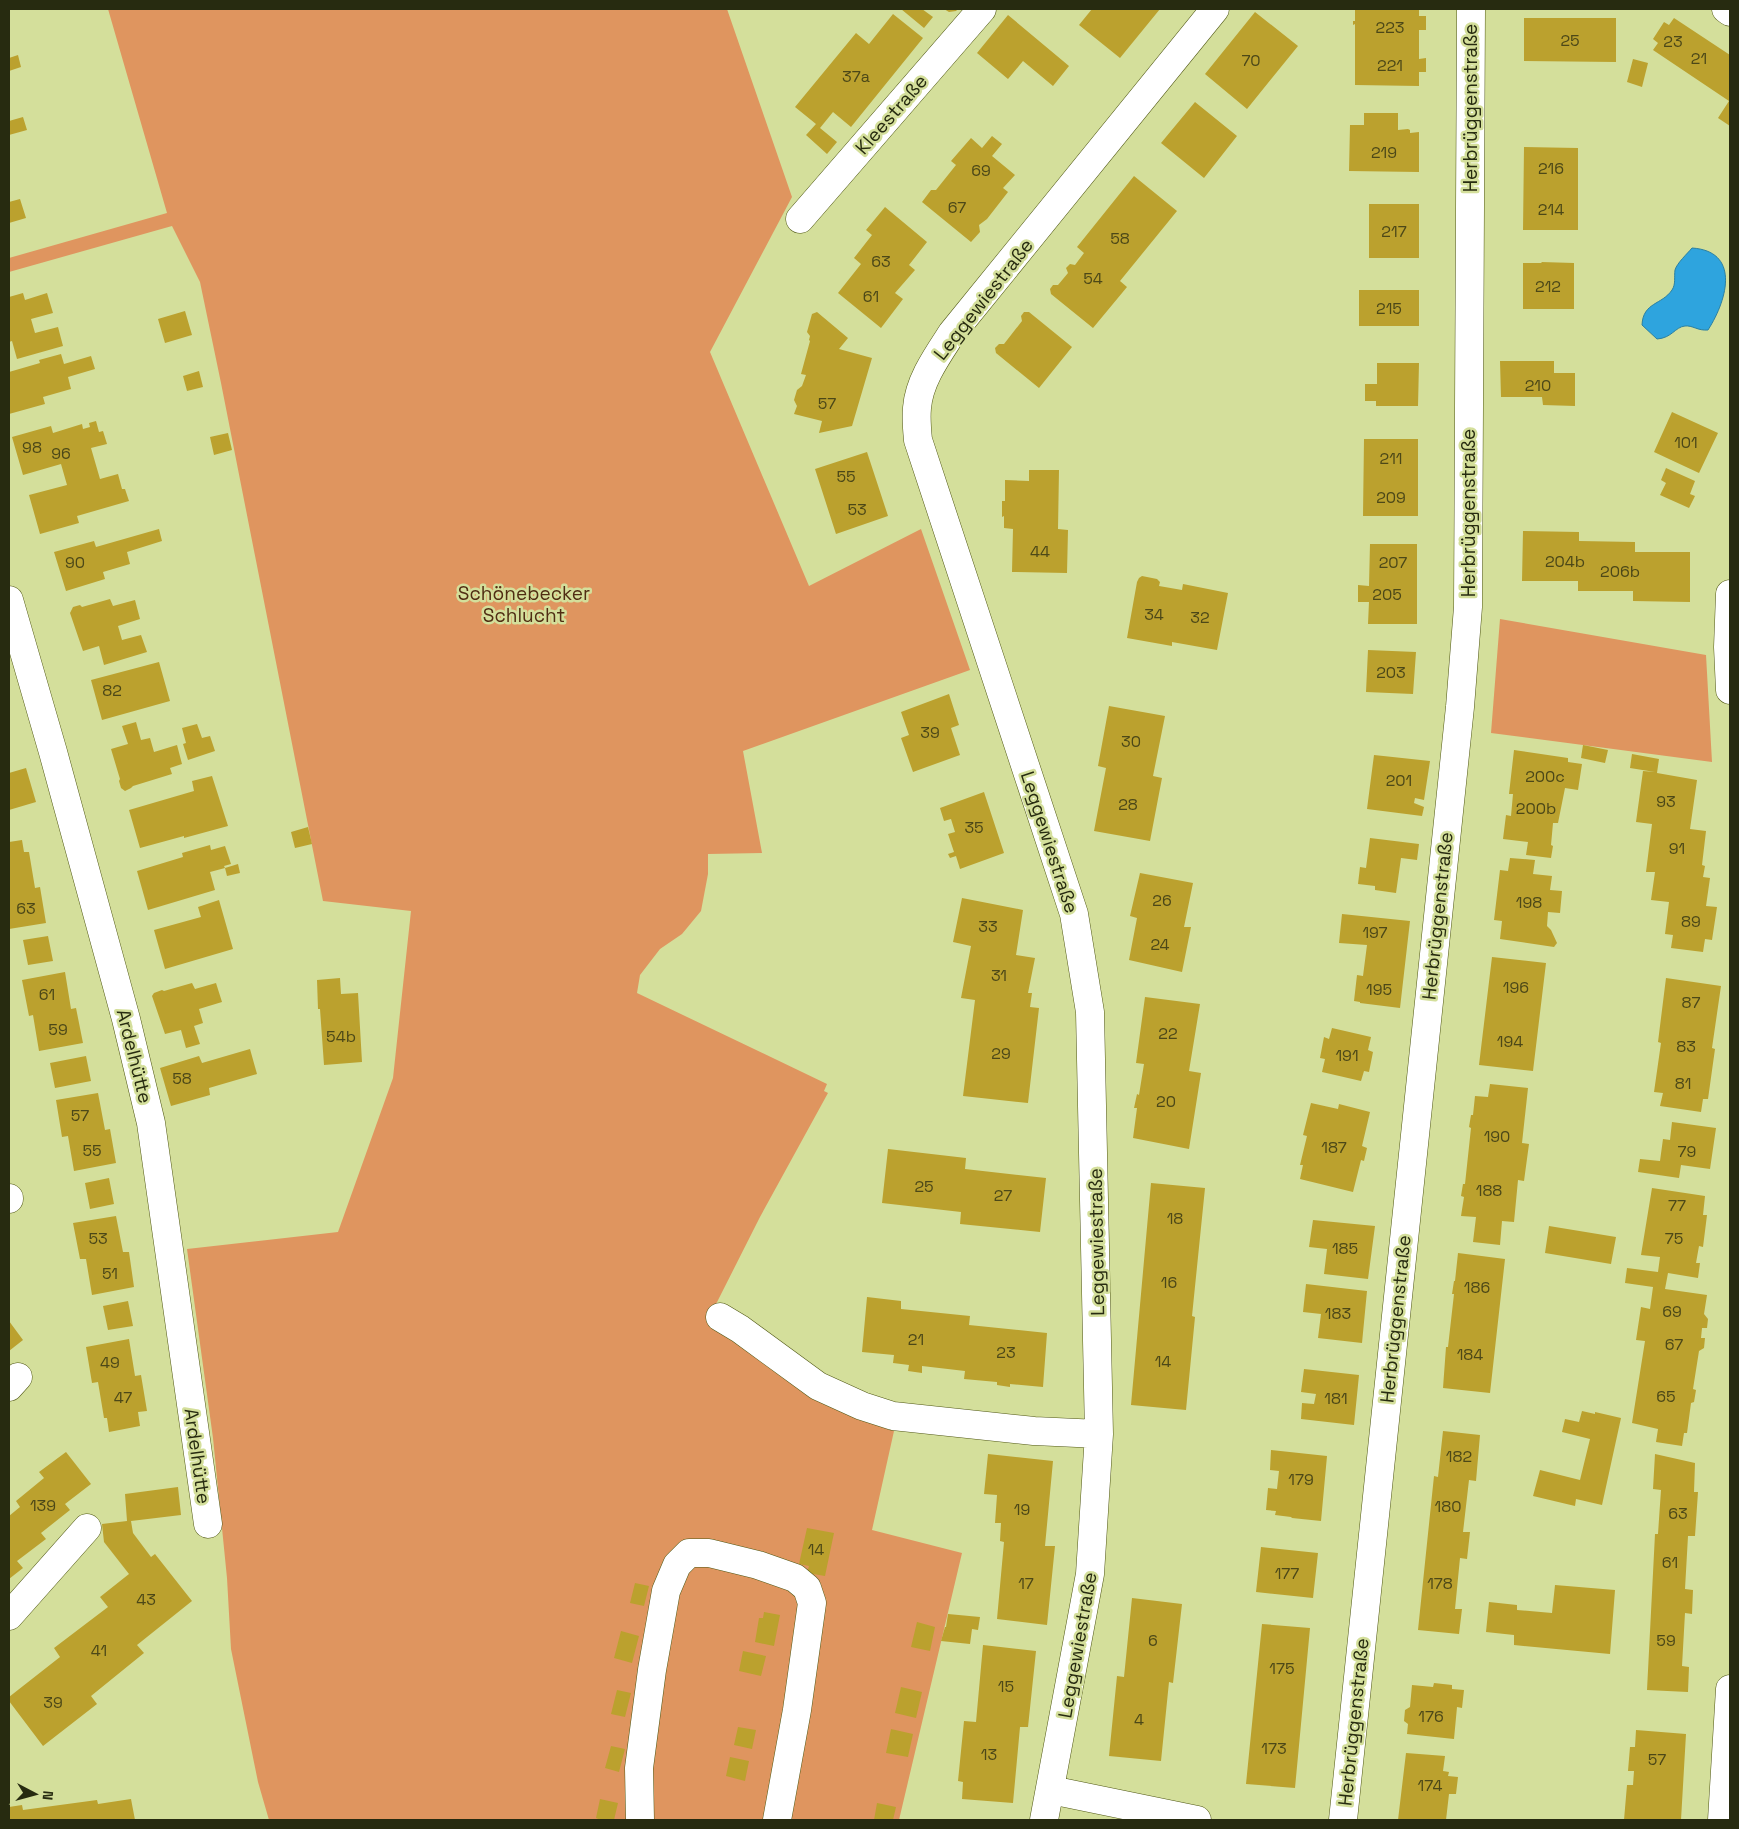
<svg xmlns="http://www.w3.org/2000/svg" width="1739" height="1829" viewBox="0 0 1739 1829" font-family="'Space Grotesk',sans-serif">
<rect width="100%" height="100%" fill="#d4df9b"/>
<!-- green -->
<path fill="#df955f" d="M108,9H727L792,197L710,352L809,586L921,529L970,670L743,751L762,853L708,854V874L701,911L682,934L660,949L640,975L637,993L827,1084L824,1091L828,1093L760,1217L709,1318L894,1431L872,1530L962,1553L899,1820H269L258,1782L231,1649L227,1578L213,1438L187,1249L338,1232L393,1078L411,911L323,901L221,383L200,282L172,226L9,272V258L167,213Z
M1500,619L1706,655L1712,762L1491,733Z"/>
<!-- water -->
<path fill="#2ea4de" stroke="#2c80a0" d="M1692,248C1739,251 1729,297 1708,330C1698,331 1692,325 1685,326C1675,327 1672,338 1657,339L1642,325C1643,302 1662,305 1672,290C1676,284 1674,277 1675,270C1677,263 1687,254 1692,248Z"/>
<!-- building -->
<path fill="#bba12e" d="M901,9H922L933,17L924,28Z
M944,9H958L956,11L949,12Z
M1092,9H1160L1120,58L1079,25Z
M1355,9H1419V16H1426V30H1419V59L1426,58V72H1419V86L1355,85V24L1353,25V21H1355Z
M1255,12L1298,46L1247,109L1205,74Z
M893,14L923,38L851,127L833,112L820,128L837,142L827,154L806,135L816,124L795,107L856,33L869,44Z
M1008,15L1069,66L1053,86L1023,61L1008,79L977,53Z
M1524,18H1616V62L1524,61Z
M1674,18L1730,55V126L1718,118L1729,101L1653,50L1658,43L1653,39L1664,22L1669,25Z
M18,55L21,67L9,71V58Z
M1633,59L1648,63L1642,87L1627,82Z
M1195,102L1237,136L1204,178L1161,143Z
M1364,113H1398V130L1408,129L1410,130V133L1419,132V172L1349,171L1350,125H1364Z
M23,117L27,130L9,135V121Z
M992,136L1002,144L992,156L1015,175L1003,188L1008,192L987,219L979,225L980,232L971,242L922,202L931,190H936L956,165L951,161L971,138L982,148Z
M1524,147L1578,148V230H1523Z
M1134,176L1177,211L1120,281L1127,287L1093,328L1051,294L1050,289L1053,285H1058L1068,273L1066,268L1070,264L1075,265L1084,253L1077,247Z
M20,199L26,218L9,223V202Z
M1369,204H1419V258H1369Z
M885,207L927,242L909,265L915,270L895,293L903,299L881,328L838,293L861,264L854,258L872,235L866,230Z
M1541,262L1574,263V309H1523V263H1542Z
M1359,290H1419V326H1359Z
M23,293L25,300L47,293L53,313L31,319L35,333L58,327L63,346L17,359L12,341L9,342V297Z
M185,311L192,335L165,343L158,319Z
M817,312L848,338L839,349L872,358L852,426L819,433L822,421L794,414L797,406L794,400L797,390L802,386L806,375L801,374L810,341L809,340L810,336L807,332L812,314Z
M1024,312H1029L1072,347L1039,388L996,353L995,348L999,344H1004L1022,321L1021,316Z
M61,354L64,364L91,356L95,369L68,377L71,389L43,397L45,404L9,414V372L40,363L39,360Z
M1500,361H1554V373H1575V406L1543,405L1542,397H1501Z
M1377,363H1419L1418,406H1376V401H1365V384H1377Z
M199,371L203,387L187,391L183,376Z
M1672,412L1718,433L1699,473L1654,452Z
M96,421L99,432L103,431L107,444L91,448L100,479L118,474L122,489H125L129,501L77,516L79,523L40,534L29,495L67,485L61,464L23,475L12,437L51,426L53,433L82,424L83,429L90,427L89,423Z
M228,433L232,450L214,455L210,437Z
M1364,439H1418V516H1363Z
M867,452L888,516L836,534L815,469Z
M1666,468L1695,481L1690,494L1695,496L1689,508L1660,495L1666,483L1661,480Z
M1029,470H1059L1058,529L1068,530L1067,573L1012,572L1013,529L1004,528V516L1002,517V501H1005V480L1029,481Z
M159,529L162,541L127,552L130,564L103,572L105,579L66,591L54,552L94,541L96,547Z
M1523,531L1579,532V541L1635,542V552H1690V602L1633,601V591H1578V581H1522Z
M1370,544H1417V624H1368L1369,602H1358V585L1369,586Z
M1142,576L1157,579L1160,582L1159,586L1182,590L1183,584L1228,593L1217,650L1172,642V646L1127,638L1137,582L1139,578Z
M110,599L113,606L135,600L140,619L118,626L122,640L141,635L147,652L104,665L99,646L83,651L70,613L73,607L80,605L82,607Z
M1368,650L1416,652L1413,694L1366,692Z
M159,662L170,701L102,720L91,680Z
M949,694L959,725L951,728L960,755L913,772L901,738L909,735L901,712Z
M1109,706L1165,716L1153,776L1162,778L1150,841L1094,831L1106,768L1098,766Z
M136,722L141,740L150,738L154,752L177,745L182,764L170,768L172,774L133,786L131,788L125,791L121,788L119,781L120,779L111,749L128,744L122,726Z
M197,724L202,738L210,736L215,751L188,760L183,744L186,743L182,728Z
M1583,745L1608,750L1605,763L1581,758Z
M1514,750L1568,758V762L1582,764L1578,790L1565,788L1558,823H1553L1551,845L1553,846L1551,858L1526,855L1528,842L1503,839L1506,815L1511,816L1513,794H1509Z
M1632,754L1659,759L1657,773L1697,780L1690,829L1706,831L1702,865L1705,866L1703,877L1710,878L1706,906L1717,907L1712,940L1705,939L1703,952L1671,948L1673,935L1665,934L1669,902L1651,900L1655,872H1646L1652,824L1636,822L1643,771L1655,772L1630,768Z
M1374,755L1430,761L1424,800L1415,798L1414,803L1424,807L1422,816L1367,809Z
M26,768L36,802L9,810V773Z
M212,776L228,826L184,838V836L140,848L129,810L194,791L192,781Z
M984,792L1004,853L960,869L956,856L950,858L948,854L954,852L948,834L955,832L951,819L944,821L940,808Z
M308,827L312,844L295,848L291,832Z
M1370,838L1419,844L1417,860L1401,858L1396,893L1375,890V886L1358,884L1360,867L1366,868Z
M22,840L24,852H29L35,888L40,887L46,923L9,929V842Z
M210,845L211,850L225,846L231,864L224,866L225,868L210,872L215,890L148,910L137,871L183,857L182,853Z
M1510,858L1535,860L1533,874L1552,876L1550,890L1562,891L1560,913L1548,912L1547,926L1551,930L1557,943L1554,947L1500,939L1502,921L1494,920L1500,870L1508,871Z
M238,864L240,873L227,876L225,868Z
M1140,873L1193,883L1184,927H1191L1182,972L1129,960L1137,918L1130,916Z
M962,898L1023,910L1016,955L1035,958L1028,993H1032L1030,1007L1039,1008L1028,1103L963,1096L975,1000L961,998L971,946L953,942Z
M219,900L233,949L165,969L154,930L201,917L198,907Z
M1342,914L1410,921L1400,1008L1360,1003V1002L1354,1001L1357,975L1363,976L1367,945L1339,943Z
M48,936L53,961L28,965L23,940Z
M1492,957L1546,963L1533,1071L1479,1065Z
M65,972L71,1009L76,1008L83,1043L39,1051L33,1015L29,1016L22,980Z
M340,978L341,994L358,993L362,1062L324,1065L320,1009H318L317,980Z
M1666,978L1721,986L1712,1048L1715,1049L1708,1099H1703L1701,1112L1660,1106L1663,1093L1654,1092L1661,1043L1658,1042Z
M192,983L195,989L216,983L222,1002L199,1009L203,1023L194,1026L200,1044L186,1048L181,1030L165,1034L152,996L154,993L162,990L164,991Z
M1145,997L1200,1004L1189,1071L1201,1073L1189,1149L1133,1138L1137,1108H1134L1137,1094L1139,1095L1144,1064L1136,1063Z
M1332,1028L1371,1037L1368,1050L1373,1052L1369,1072L1364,1071L1361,1081L1322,1072L1325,1059L1320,1058L1324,1037L1329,1039Z
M250,1049L257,1074L209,1088L210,1095L171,1106L160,1068L199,1056L202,1063Z
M86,1056L91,1081L55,1088L50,1063Z
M1490,1084L1528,1088L1522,1143L1529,1144L1524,1181L1518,1180L1514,1222L1502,1221L1500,1245L1473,1242L1476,1217L1461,1216L1464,1197L1461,1196L1463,1184H1465L1471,1128L1469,1127L1471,1115H1473L1475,1096L1488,1097Z
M98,1093L105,1130L110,1129L116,1163L74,1171L68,1136L62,1137L56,1100Z
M1311,1103L1338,1109L1339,1104L1370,1112L1362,1146L1367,1148L1364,1161L1361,1160L1353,1192L1300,1179L1303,1165H1300L1307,1136L1303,1135Z
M1672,1122L1716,1128L1710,1169L1681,1165L1679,1178L1638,1172L1640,1159L1660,1161L1663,1139L1670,1140Z
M888,1149L966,1158L965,1169L1046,1178L1040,1232L960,1224L961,1212L882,1203Z
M109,1178L114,1204L90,1209L85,1183Z
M1151,1183L1205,1188L1192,1316L1195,1317L1186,1410L1131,1405Z
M1652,1188L1705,1196L1703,1215H1707L1703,1247L1699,1246L1696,1263H1700L1698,1278L1668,1273L1665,1289L1707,1295L1704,1314L1708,1319L1707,1328H1702L1701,1338H1705L1704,1348L1699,1351L1693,1389L1696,1390L1694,1402L1691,1403L1687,1433H1684L1682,1446L1656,1442L1658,1429L1632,1423L1645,1341L1636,1340L1641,1307L1650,1309L1653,1287L1625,1283L1627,1268L1658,1272L1660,1257L1641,1255Z
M116,1216L123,1252H129L134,1287L92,1295L86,1259H80L73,1223Z
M1313,1220L1375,1226L1368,1279L1324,1274L1327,1249L1309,1247Z
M1549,1226L1616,1237L1611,1264L1545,1253Z
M1458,1253L1505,1259L1490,1393L1443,1388L1446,1347H1448L1454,1294H1452L1454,1281H1455Z
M1306,1284L1367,1291L1362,1343L1318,1338L1321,1314L1303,1312Z
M867,1297L901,1301V1309L970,1316L969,1325L1047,1333L1043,1387L1010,1384V1387L997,1385V1382L964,1379L965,1371L922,1366V1373L908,1371L909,1365L893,1363L894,1355L862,1352Z
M128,1301L133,1326L108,1330L103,1306Z
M9,1321L23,1340L9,1351Z
M129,1339L135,1376L141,1375L147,1411L138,1412L140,1426L109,1432L107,1418H104L98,1382L92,1383L86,1347Z
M1304,1369L1359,1375L1354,1425L1301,1419L1302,1403L1314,1404L1316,1394L1301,1392Z
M1582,1411L1595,1414V1412L1621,1418L1602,1505L1576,1499L1575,1506L1533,1496L1540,1470L1580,1480L1590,1439L1562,1432L1565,1419L1579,1422Z
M1443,1431L1480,1435L1476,1481L1469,1480L1463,1532H1470L1467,1559L1460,1558L1455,1609H1462L1459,1634L1418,1630L1434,1476L1438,1477Z
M1271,1450L1327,1456L1321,1521L1292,1518L1291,1517L1275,1515L1276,1511L1266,1510L1268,1488L1277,1489L1279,1471L1270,1470Z
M66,1452L91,1484L65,1504L70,1510L41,1533L46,1539L17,1561L23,1568L9,1579V1516L20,1507L16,1501L44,1478L39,1472Z
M988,1454L1053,1461L1045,1546H1055L1047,1625L997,1619L1004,1542L1000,1541L1001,1523H995L997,1495L984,1494Z
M1655,1454L1695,1463L1694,1492H1698L1695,1536H1688L1685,1589L1693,1590L1692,1614L1685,1613L1682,1666L1689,1667L1688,1692L1647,1690L1655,1534H1658L1661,1490L1653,1489Z
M178,1487L181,1515L131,1521L133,1533L151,1557L155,1554L192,1601L137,1645L144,1653L91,1696L97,1704L43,1746L9,1701V1697L60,1657L54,1648L108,1607L100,1597L129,1574L104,1542L102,1524L127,1521L125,1494Z
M807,1528L834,1533L825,1576L807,1573L809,1566L799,1564Z
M1261,1547L1318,1553L1313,1598L1256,1592Z
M635,1583L649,1586L644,1606L630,1603Z
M1555,1585L1615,1590L1610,1654L1514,1645V1635L1486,1632L1489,1602L1517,1605V1610L1552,1613Z
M1132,1598L1182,1604L1173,1683L1169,1682L1161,1761L1109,1756L1117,1676L1124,1677Z
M764,1612L780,1615L774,1646L755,1642L759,1618H763Z
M948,1614L980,1617L978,1630L972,1629L970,1644L941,1641L945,1627H946Z
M917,1622L935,1627L930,1651L911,1647Z
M1262,1624L1310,1628L1295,1788L1246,1784Z
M621,1631L639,1636L632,1663L614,1658Z
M983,1645L1036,1651L1028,1727H1020L1013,1803L962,1799L963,1782L958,1781L964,1721L976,1722Z
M743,1651L766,1656L761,1676L739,1671Z
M1434,1683L1452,1685V1689L1464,1690L1462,1708L1457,1707L1454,1739L1407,1734L1408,1724L1404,1721L1405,1710L1410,1707L1412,1685L1433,1687Z
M901,1687L922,1692L916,1718L895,1713Z
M617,1690L631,1693L625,1717L611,1714Z
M738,1727L756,1730L752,1749L734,1745Z
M891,1729L913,1734L908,1757L886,1753Z
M1636,1730L1686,1734L1681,1820H1624L1627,1785H1633L1634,1771H1628L1630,1747H1635Z
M611,1746L625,1749L619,1772L605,1768Z
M1406,1753L1445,1756L1443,1771L1449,1772L1448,1776L1458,1777L1456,1794H1449L1446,1820H1398Z
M730,1757L749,1761L745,1781L726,1776Z
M131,1799L135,1820H9V1807L22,1805L23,1810L97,1800L98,1804Z
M600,1799L618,1803L614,1820H601L596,1818Z
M877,1803L896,1807L893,1820H874Z"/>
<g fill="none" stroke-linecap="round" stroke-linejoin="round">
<defs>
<path id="minor" d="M1726,9L1730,12
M800,219L982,9
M1730,594L1728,647L1730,690
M9,600L53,752L126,1019L151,1123L208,1524
M9,1199V1198
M720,1317L740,1329L818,1386L862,1406L893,1416L1034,1431L1099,1434
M9,1387L18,1377
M9,1616L87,1528
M1051,1790L1197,1820
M640,1820L639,1768L652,1670L666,1591L677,1565L689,1553H709L758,1565L795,1578L807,1588L812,1603L797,1710L777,1820
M1044,1820L1090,1574L1099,1434L1090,1012L1074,914L918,440C917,430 916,419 917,408C919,381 937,356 952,333L1215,9
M1343,1820L1460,707L1468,607L1471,9
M1722,1820L1730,1689"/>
</defs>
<!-- minor casing -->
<use href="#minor" stroke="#515815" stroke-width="29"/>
<!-- minor -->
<use href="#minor" stroke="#fff" stroke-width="28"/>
</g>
<g text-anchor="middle" stroke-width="5" stroke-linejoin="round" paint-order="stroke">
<!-- number labels -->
<g font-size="16" fill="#4c4818">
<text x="1390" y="33">223</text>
<text x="1570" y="46">25</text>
<text x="1673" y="47">23</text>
<text x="1699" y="64">21</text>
<text x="1251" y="66">70</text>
<text x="1390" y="71">221</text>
<text x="856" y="82">37a</text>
<text x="1384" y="158">219</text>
<text x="1551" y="174">216</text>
<text x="981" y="176">69</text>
<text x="957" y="213">67</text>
<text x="1551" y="215">214</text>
<text x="1394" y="237">217</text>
<text x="1120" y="244">58</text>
<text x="881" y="267">63</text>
<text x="1093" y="284">54</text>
<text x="1548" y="292">212</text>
<text x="871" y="302">61</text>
<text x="1389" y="314">215</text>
<text x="1538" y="391">210</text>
<text x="827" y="409">57</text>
<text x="1686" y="448">101</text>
<text x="32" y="453">98</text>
<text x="61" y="459">96</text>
<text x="1391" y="464">211</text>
<text x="846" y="482">55</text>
<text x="1391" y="503">209</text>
<text x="857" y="515">53</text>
<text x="1040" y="557">44</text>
<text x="1565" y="567">204b</text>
<text x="75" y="568">90</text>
<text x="1393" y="568">207</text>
<text x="1620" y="577">206b</text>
<text x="1387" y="600">205</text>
<text x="1154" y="620">34</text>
<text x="1200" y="623">32</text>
<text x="1391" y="678">203</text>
<text x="112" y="696">82</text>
<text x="930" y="738">39</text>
<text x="1131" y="747">30</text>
<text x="1545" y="782">200c</text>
<text x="1399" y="786">201</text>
<text x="1666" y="807">93</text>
<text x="1128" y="810">28</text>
<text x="1536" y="814">200b</text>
<text x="974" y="833">35</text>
<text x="1677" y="854">91</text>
<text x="1162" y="906">26</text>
<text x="1529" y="908">198</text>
<text x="26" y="914">63</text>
<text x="1691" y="927">89</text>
<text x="988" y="932">33</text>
<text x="1375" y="938">197</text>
<text x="1160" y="950">24</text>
<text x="999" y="981">31</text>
<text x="1516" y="993">196</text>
<text x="1379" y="995">195</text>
<text x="47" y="1000">61</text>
<text x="1691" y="1008">87</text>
<text x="58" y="1035">59</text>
<text x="1168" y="1039">22</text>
<text x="341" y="1042">54b</text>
<text x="1510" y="1047">194</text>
<text x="1686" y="1052">83</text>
<text x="1001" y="1059">29</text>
<text x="1347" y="1061">191</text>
<text x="182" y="1084">58</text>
<text x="1683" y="1089">81</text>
<text x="1166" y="1107">20</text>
<text x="80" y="1121">57</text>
<text x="1497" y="1142">190</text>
<text x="1334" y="1153">187</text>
<text x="92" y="1156">55</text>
<text x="1687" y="1157">79</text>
<text x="924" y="1192">25</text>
<text x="1489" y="1196">188</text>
<text x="1003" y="1201">27</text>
<text x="1677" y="1211">77</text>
<text x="1175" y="1224">18</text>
<text x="98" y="1244">53</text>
<text x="1674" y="1244">75</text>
<text x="1345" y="1254">185</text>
<text x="110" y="1279">51</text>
<text x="1169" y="1288">16</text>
<text x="1477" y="1293">186</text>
<text x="1672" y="1317">69</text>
<text x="1338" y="1319">183</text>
<text x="916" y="1345">21</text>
<text x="1674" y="1350">67</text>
<text x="1006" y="1358">23</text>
<text x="1470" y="1360">184</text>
<text x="1163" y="1367">14</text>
<text x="110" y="1368">49</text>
<text x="1666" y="1402">65</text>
<text x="123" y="1403">47</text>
<text x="1336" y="1404">181</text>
<text x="1459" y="1462">182</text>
<text x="1301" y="1485">179</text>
<text x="43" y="1511">139</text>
<text x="1448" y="1512">180</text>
<text x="1022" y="1515">19</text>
<text x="1678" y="1519">63</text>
<text x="816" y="1555">14</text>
<text x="1670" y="1568">61</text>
<text x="1287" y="1579">177</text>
<text x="1026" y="1589">17</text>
<text x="1440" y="1589">178</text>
<text x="146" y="1605">43</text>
<text x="1153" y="1646">6</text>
<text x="1666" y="1646">59</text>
<text x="99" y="1656">41</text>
<text x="1282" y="1674">175</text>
<text x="1006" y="1692">15</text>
<text x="53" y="1708">39</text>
<text x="1431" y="1722">176</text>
<text x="1139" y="1725">4</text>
<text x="1274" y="1754">173</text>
<text x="989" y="1760">13</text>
<text x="1657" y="1765">57</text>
<text x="1430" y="1791">174</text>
</g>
<!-- street labels -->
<g font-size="19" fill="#272b10" stroke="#d4df9b">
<text transform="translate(1470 108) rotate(-90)" y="7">Herbrüggenstraße</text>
<text transform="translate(891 114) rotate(-49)" y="7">Kleestraße</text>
<text transform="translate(983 299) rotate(-52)" y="7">Leggewiestraße</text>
<text transform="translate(1468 513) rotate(-90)" y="7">Herbrüggenstraße</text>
<text transform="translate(1050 842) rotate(72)" y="7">Leggewiestraße</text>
<text transform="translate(1437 916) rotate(-84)" y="7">Herbrüggenstraße</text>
<text transform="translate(135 1056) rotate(76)" y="7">Ardelhütte</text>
<text transform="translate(1096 1242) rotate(-91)" y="7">Leggewiestraße</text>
<text transform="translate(1395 1319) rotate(-84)" y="7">Herbrüggenstraße</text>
<text transform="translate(198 1456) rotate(82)" y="7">Ardelhütte</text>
<text transform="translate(1077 1645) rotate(-80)" y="7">Leggewiestraße</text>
<text transform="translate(1353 1722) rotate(-84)" y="7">Herbrüggenstraße</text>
</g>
<!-- park labels -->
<g font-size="19" fill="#502d13" stroke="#d4df9b">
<text x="524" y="600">Schönebecker<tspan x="524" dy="22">Schlucht</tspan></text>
</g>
</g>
<!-- border -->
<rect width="1739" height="1829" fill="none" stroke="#272b10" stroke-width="20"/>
<!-- north arrow -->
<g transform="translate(35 1794) rotate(96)" stroke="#d4df9b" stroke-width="4" paint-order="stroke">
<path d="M0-4L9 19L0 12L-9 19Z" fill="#272b10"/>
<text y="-8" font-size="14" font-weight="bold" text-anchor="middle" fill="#272b10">N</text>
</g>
</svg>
